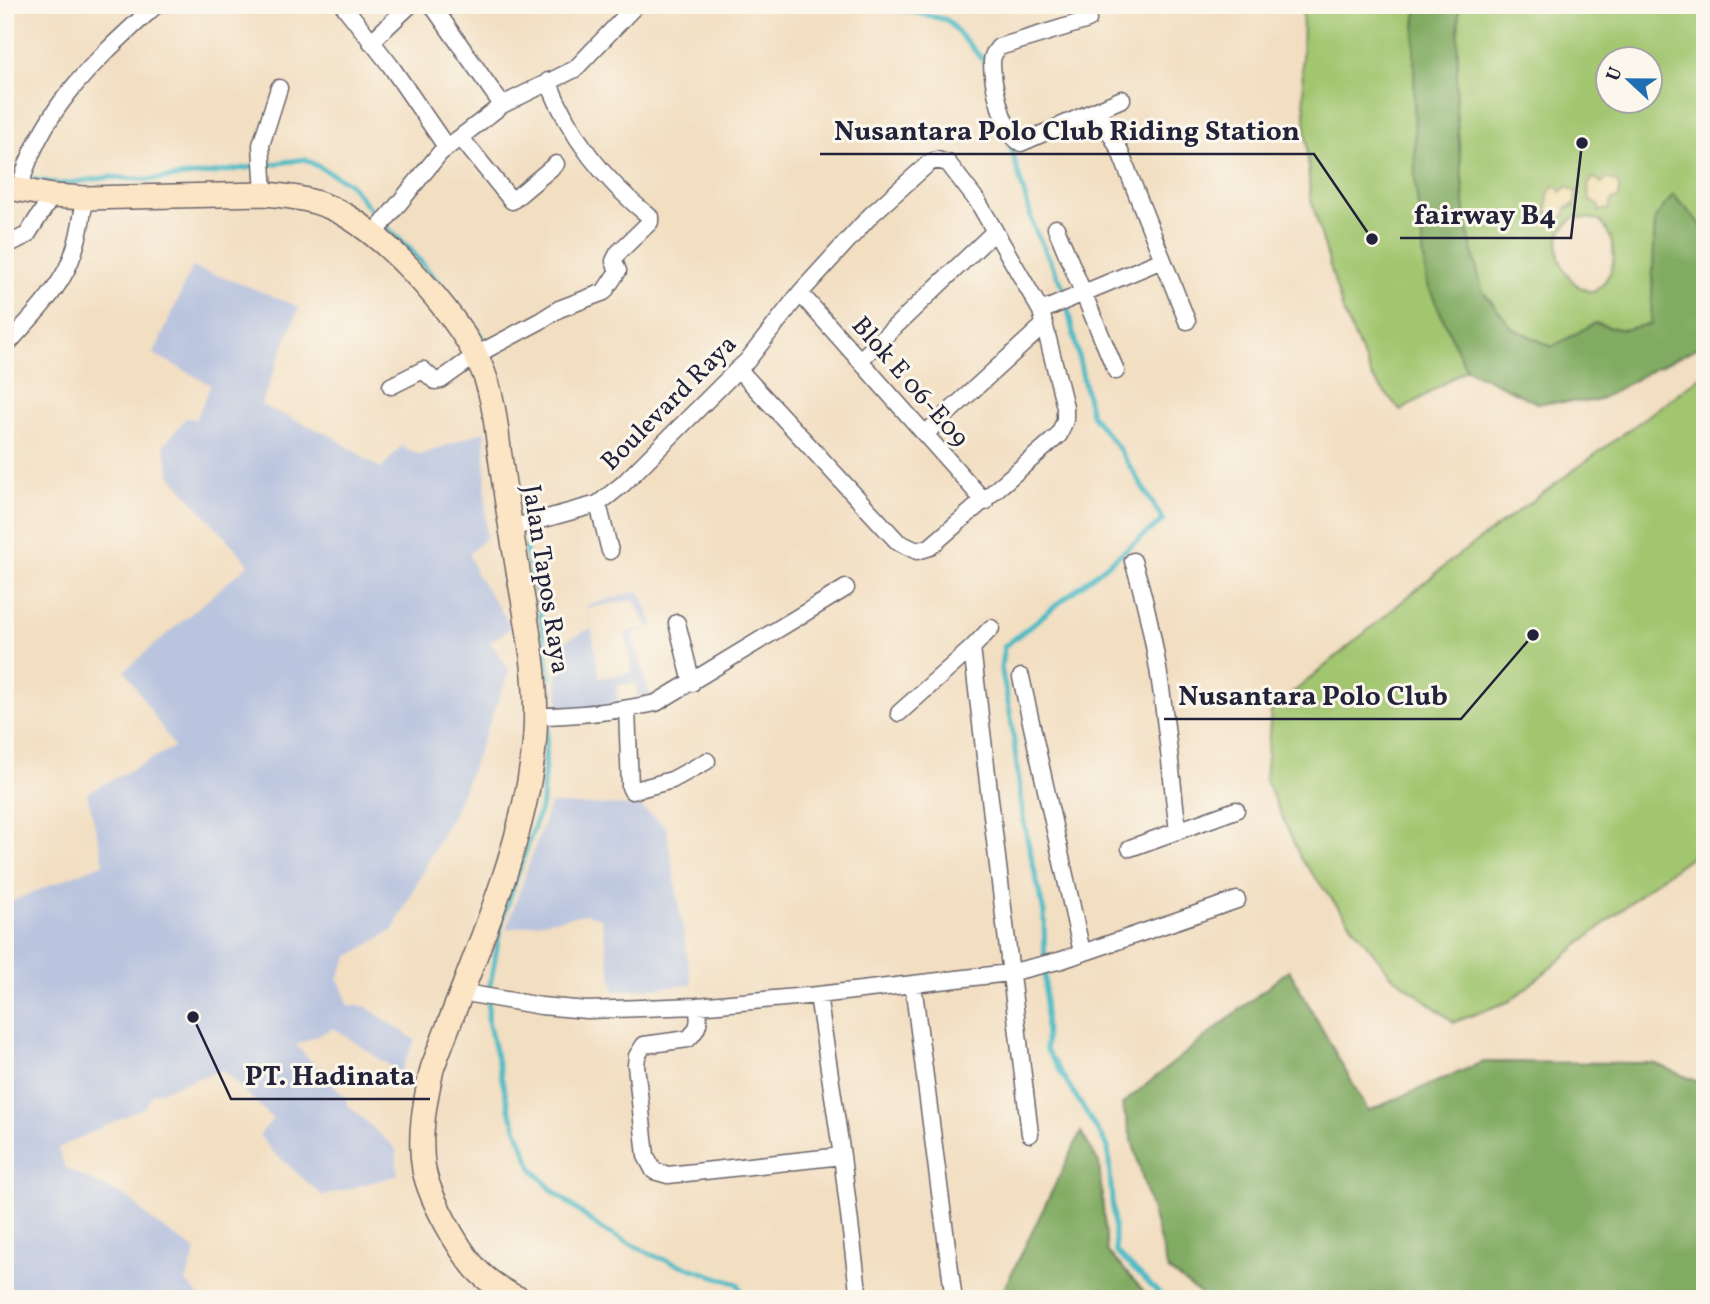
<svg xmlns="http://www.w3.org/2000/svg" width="1710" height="1304" viewBox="0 0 1710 1304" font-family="Vollkorn,serif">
<rect width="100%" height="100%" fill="#fbf7ec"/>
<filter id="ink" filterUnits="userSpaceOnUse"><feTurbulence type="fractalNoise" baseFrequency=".0143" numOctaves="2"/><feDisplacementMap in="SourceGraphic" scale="14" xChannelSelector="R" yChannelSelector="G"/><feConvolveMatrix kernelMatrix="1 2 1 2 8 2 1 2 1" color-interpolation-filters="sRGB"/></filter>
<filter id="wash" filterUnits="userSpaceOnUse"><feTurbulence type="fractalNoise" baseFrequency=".00686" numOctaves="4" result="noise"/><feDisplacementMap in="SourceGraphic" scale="28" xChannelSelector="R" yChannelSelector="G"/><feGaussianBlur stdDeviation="1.57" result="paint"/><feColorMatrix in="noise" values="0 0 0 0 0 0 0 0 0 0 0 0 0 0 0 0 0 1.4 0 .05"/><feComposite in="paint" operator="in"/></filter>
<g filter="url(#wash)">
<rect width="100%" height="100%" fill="#f2dec1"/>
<!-- industrial -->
<path fill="#bac4de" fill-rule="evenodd" d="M192,267L245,285L299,307L261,405L332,436L381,469L401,446L420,455L485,431L486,537L469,554L477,575L512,627L490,642L510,670L458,803L393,930L348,957L338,978L349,1006H365L415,1040L400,1073L334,1028L296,1045L345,1097L347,1104L396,1149L398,1175L323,1196L272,1151L259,1135L273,1119L222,1070L152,1094L145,1107L58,1148L65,1168L130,1199L151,1220L196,1251L186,1282L202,1299H5V904L104,863L87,793L174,747L125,670L249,564L170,475L164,445L186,418L196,419L211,385L154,354Z
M640,591L654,626L633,633L650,697L598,707L559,711L555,645L591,629L587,605ZM634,600L648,627L625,632L632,672L600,678L588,608ZM636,683L638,699L619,702L616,686Z
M550,804L639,806L666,826L692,985L614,991L601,918L586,914L506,929Z"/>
<!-- green -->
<path fill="#a2c670" stroke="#627456" stroke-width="2" fill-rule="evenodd" d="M1303,5H1417L1414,45L1415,180L1427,283L1466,369L1401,411L1373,379L1343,311L1310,196L1302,66Z
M1459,5H1705V239L1700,223L1655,218L1651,324L1622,330L1595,323L1552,347L1512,328L1482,290L1466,224L1456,109ZM1608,60H1650V102H1608ZM1600,183L1612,200L1599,211V205L1589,200L1588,186ZM1576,192L1574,206L1547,212L1549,203ZM1575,217L1600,220C1619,244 1619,273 1594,292C1570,290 1552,257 1560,234C1564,226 1569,222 1575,217Z
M1705,374V846L1654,883L1510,1001L1454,1022L1390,974L1301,859L1265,779L1271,711L1453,559Z"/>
<!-- forest -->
<path fill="#81ab62" stroke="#52664e" stroke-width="2" d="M1417,5H1459L1456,109L1466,224L1482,290L1512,328L1552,347L1595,323L1622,330L1651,324L1655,218L1673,195L1700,223L1705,239V344L1652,370L1597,401L1537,403L1466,369L1427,283L1415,180L1414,45Z
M1289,970L1368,1111L1483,1062L1654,1063L1705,1085V1299H1207L1168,1270L1122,1104Z
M1081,1132L1099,1163L1107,1251L1151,1299H999Z"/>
<!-- sand -->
<path fill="#eeda9e" stroke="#887e6c" stroke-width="2" d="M1593,178L1599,180L1601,183L1607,178L1617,182L1619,188V198L1611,200L1609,209L1599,211V205L1589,200L1588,185Z
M1553,186L1560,188L1561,192L1567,187L1576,191V203L1566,208L1565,215L1560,219L1547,212L1548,194Z"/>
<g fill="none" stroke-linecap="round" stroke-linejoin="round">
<!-- stream -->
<path stroke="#4cbac5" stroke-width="5" d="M883,5L947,20L985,62L987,68
M1009,141L1034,228L1063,287L1091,414L1119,449L1163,520L1004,647L1001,667L1011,718L1024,824L1044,913L1046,1049L1108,1147L1116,1252L1165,1299
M5,175L15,177
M31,179L61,184L111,177L149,180L213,173L305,159L350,184L378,219L410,249L477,328L492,359L494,372
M525,547L539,606L550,678
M550,692L542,804L502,920L489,990L488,1021L509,1109L532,1168L552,1190L601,1229L657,1257L738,1284L745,1299"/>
</g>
</g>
<g filter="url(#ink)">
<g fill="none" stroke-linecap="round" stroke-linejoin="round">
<defs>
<path id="street" d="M343,5L390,65L447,148
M432,5L502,105
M1088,20L999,47C995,52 992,55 992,62C992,80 1003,136 1021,143L1122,99
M371,42L410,5
M1098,111L1119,149L1187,321
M461,138L512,201L556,164
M19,191C39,109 96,60 156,5
M264,194L261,145L279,88
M1056,228L1116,371
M374,234L440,153L502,105L575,69L636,5
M5,246L27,235L52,196
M800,293L985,502
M1041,311L1162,260
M5,347C24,325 48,302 63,276C77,252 81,225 85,198
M860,360L994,232
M391,386L423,370L435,381L441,380L476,355L540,321L559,309L604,292L618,271L614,261L618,253L650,222V217C603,179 571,138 548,81
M925,434L1045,324
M598,504L610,551
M511,528L598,504L623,484L738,369L747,361L800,293L871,215L929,163L937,160L948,163L978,202L1041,311L1065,407V420L1059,435L930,547L917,551L898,542L738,369
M1133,561C1161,647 1167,741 1178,831
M677,623L692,683
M991,628L972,648L1030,1134
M1021,677L1082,952
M627,709L630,787L632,791L672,780L707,761
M899,713L972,648
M537,716C577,716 617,711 656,703L846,588
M1130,848L1236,810
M913,984L953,1293
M460,992L541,1006L587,1010L697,1006L818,995L1009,973L1062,960L1237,900
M818,995L842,1156L859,1299
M697,1006C700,1020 700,1028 688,1039L644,1045L637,1056L636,1065L646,1156L654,1171L668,1175L842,1156"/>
<path id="secondary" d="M5,187L52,196L85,198L264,194C292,196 320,200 345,215C393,243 462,319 483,371C493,396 496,423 499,449C504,484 509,519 515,553C527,626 543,689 532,763C518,864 467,973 432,1069C425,1101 418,1137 424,1170C430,1199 457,1247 476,1269C486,1280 507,1294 520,1299"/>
</defs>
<!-- street casing -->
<use href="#street" stroke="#6b646a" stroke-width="19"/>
<!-- secondary casing -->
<use href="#secondary" stroke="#6b646a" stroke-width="26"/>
<!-- street -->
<use href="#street" stroke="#fff" stroke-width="16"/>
<!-- secondary -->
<use href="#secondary" stroke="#fce5c4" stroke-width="23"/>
</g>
</g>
<g text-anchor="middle" stroke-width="6" stroke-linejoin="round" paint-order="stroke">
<!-- street labels -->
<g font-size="26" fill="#22223b" stroke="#fbf7ec">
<text transform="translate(911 381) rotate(49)" y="9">Blok E 06-E09</text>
<text transform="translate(668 402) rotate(-45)" y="9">Boulevard Raya</text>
<text transform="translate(547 579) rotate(81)" y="9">Jalan Tapos Raya</text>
</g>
</g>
<!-- callouts -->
<path fill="none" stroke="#22223b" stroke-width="2.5" d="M1372 239L1314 154H820M1582 143L1571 238H1400M1533 635L1461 719H1164M193 1017L231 1099H430"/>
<g fill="#22223b" stroke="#fbf7ec" stroke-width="2.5">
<circle cx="1372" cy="239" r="7"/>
<circle cx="1582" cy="143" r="7"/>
<circle cx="1533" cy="635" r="7"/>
<circle cx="193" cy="1017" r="7"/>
</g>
<g font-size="28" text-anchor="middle" font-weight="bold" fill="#22223b" stroke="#fbf7ec" stroke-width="6" stroke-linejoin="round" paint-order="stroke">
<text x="1067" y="140">Nusantara Polo Club Riding Station</text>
<text x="1485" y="224">fairway B4</text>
<text x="1313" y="705">Nusantara Polo Club</text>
<text x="330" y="1085">PT. Hadinata</text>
</g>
<!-- margin -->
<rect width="1710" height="1304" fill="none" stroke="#fbf7ec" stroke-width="28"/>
<!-- north arrow -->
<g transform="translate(1629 80) rotate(292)"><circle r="33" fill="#fbf7ec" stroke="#a4a2a5" stroke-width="2"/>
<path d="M0-5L12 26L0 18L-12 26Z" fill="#1f6fb2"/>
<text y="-10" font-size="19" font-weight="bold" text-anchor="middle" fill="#22223b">U</text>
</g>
</svg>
